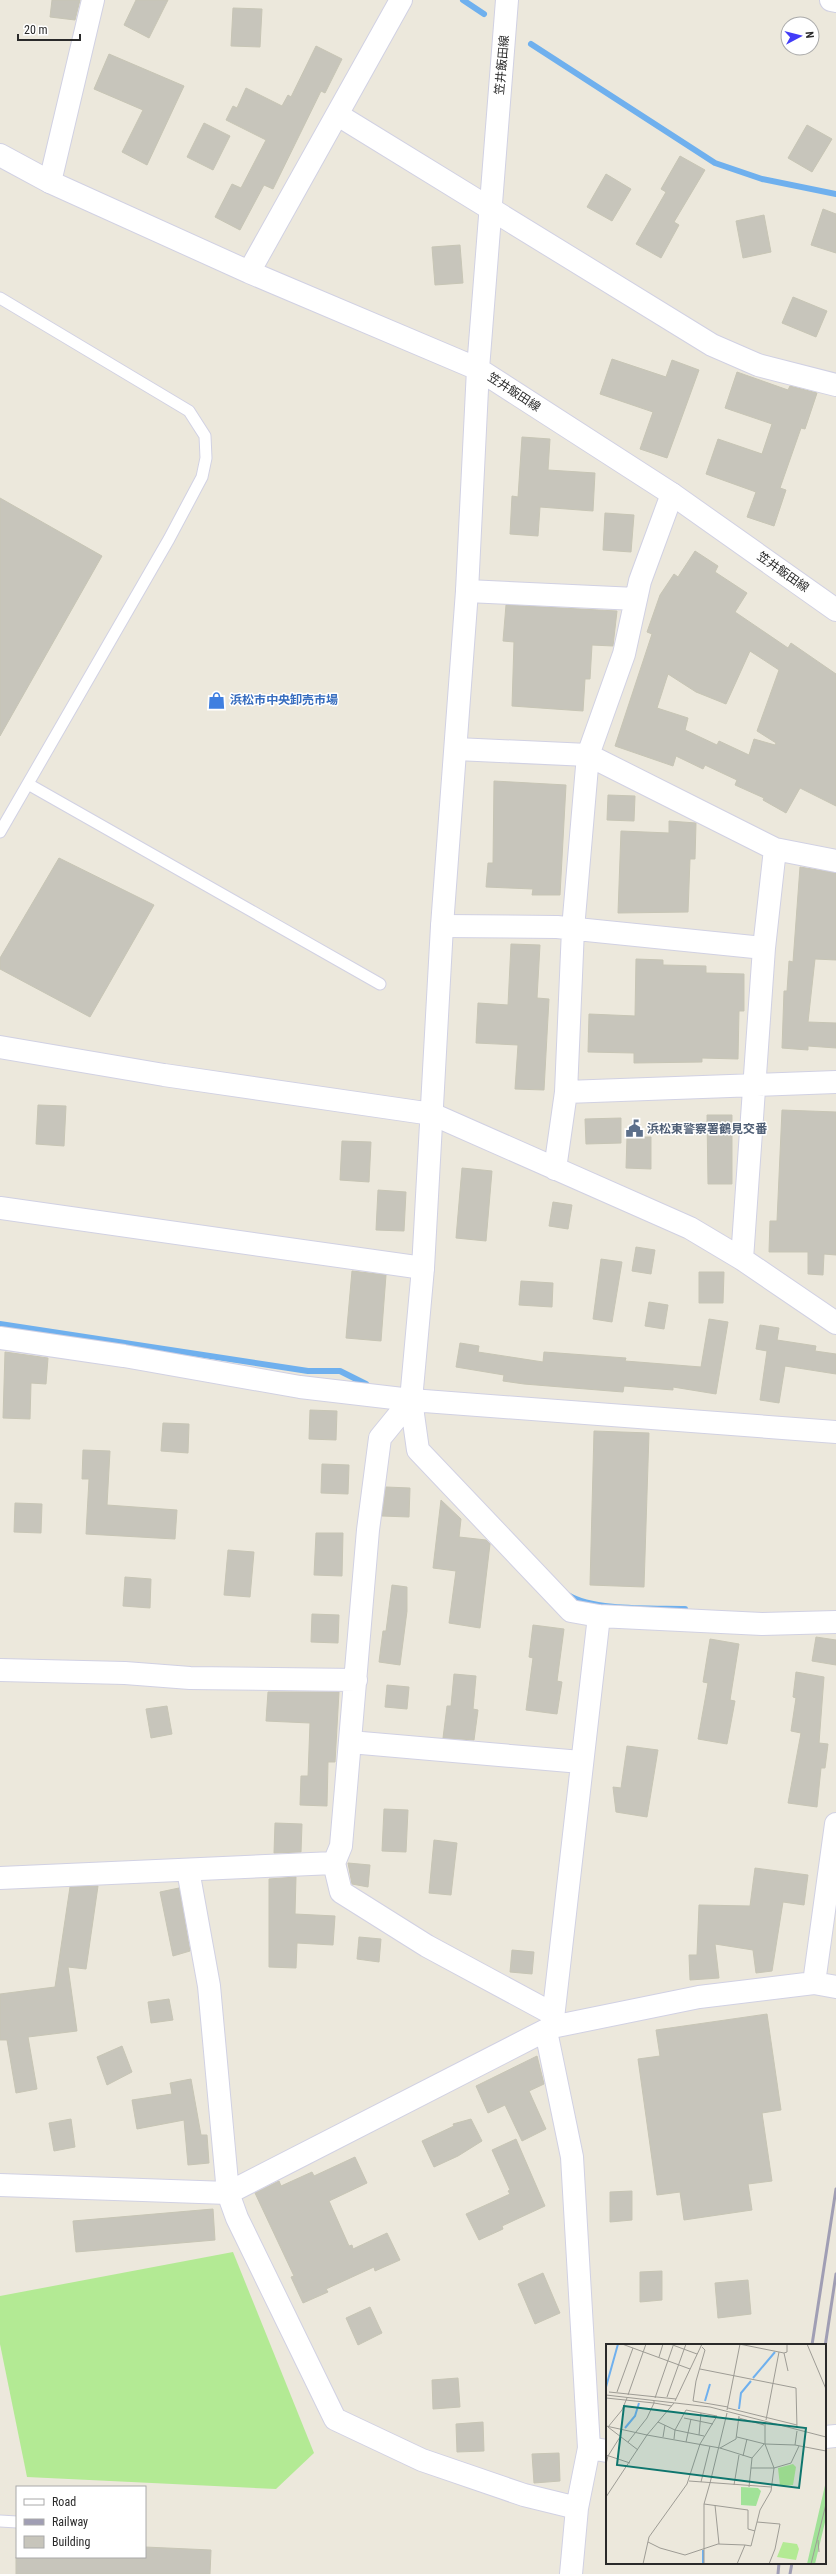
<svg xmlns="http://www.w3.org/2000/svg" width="836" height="2574" viewBox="0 0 836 2574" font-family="'Roboto Condensed','Noto Sans JP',sans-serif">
<rect width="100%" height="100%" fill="#ece8dc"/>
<!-- pitch -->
<path fill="#b3ea94" d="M233,2252L314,2453L276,2489L27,2477L0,2344V2296Z"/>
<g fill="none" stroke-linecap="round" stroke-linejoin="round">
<!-- stream -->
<path stroke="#6fb0ee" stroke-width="6" d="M463,0L484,14
M531,44L715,163L762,179L836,194
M0,1324L308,1371H340L366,1384
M568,1595C593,1611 654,1608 685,1609"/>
</g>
<!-- building -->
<path fill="#c7c5bb" stroke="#c7c5b5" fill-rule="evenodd" d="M52,0H80L75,20L50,17Z
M136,0H168L149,38L124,25Z
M233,8L262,9L260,47L231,46Z
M316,46L342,59L325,93L321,91L273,189L264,185L240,230L215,217L232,184L241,188L266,140L226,120L233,106L237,108L246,88L282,106L288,95L291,97Z
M109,54L184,86L147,165L122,152L143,110L94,89Z
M204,123L230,136L213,170L187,157Z
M807,125L832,139L812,172L788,158Z
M680,156L705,170L674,222L679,225L661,258L636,244L666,192L661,189Z
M606,174L631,189L612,221L587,207Z
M823,209L836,214V253L811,245Z
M764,215L771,252L743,258L736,221Z
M460,245L463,283L435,285L432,247Z
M793,297L827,311L816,337L782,323Z
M612,359L666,377L672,360L699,370L667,458L640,449L653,412L600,394Z
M737,372L788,390L790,386L817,393L805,429L801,428L780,488L786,490L774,526L747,517L756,492L706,474L718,439L762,454L772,424L725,408Z
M522,437L550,439L548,470L595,473L593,511L540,507L538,536L510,534L512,496L518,497Z
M0,498L102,556L0,736Z
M605,513L634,515L631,552L603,550Z
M695,551L718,566L715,572L747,593L735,612L788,648L791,643L836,674V806L800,788L786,813L763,800L764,798L735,785L737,780L705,765L703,769L676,756L673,766L615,746L652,634L647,632L660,595L674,574L678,577ZM750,651L779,670L757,731L776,743L775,745L754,739L749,755L719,741L717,745L685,730L688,718L657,708L668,674L696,692L726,704Z
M506,605L617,611L613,646L592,645L590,679H585L583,711L512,706L514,642L503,641Z
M494,781L566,785L560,895H532L533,889L486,887L488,863H493Z
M608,795L635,796L634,821L607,820Z
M669,821L696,823L695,859H690L688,912L618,913L621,831L669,833Z
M59,858L154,905L90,1017L0,969V958Z
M800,867L836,873V960L815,959L808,1022L836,1023V1048L808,1046V1050L782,1048L784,991H787L789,961L793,962Z
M511,944L540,945L537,998L549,999L544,1090L515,1089L518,1045L476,1043L478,1003L508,1005Z
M636,959L663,960V965L706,966V973L744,974V1011H739L738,1059L702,1058V1062L634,1063V1053L588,1052L589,1014L635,1016Z
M38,1105L66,1106L64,1146L36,1144Z
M782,1110L836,1112V1255L824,1254L823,1275L808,1274V1252H769L770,1221H777Z
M707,1115H732V1184H708Z
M621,1118V1143L586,1144L585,1119Z
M627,1137H651V1169L626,1168Z
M342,1141L371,1142L369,1182L340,1180Z
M462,1168L492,1171L486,1241L456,1238Z
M378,1190L406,1192L404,1231L376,1230Z
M553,1202L572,1205L568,1229L549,1226Z
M636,1247L655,1250L651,1274L632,1271Z
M601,1259L622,1262L612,1322L593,1319Z
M352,1271L386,1275L381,1341L346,1338Z
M699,1272H724L723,1303H699Z
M521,1281L553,1283L552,1307L519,1305Z
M649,1302L668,1305L664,1329L645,1326Z
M709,1319L728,1322L716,1394L673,1387V1390L624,1386L623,1392L524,1384L503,1381L504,1375L456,1367L460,1343L479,1346L478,1352L543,1362L544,1352L626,1358L625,1361L701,1367Z
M760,1325L779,1328L777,1340L816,1346L815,1351L836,1354V1374L785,1366L779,1403L760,1400L767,1351L756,1349Z
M5,1352L48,1358L46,1384L31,1383L30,1419L3,1418Z
M310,1410L337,1411L336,1440L309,1439Z
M163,1423L189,1424L188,1453L161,1451Z
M594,1431L649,1433L644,1587L590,1585Z
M83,1450L110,1451L107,1505L177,1510L175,1539L86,1534L89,1479H82Z
M322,1464L349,1465L348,1494L321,1493Z
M386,1487L410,1488L409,1517L382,1516Z
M441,1500L461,1519L459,1537L486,1540L490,1544L480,1628L449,1623L456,1571L433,1568Z
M15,1503L42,1504L41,1533L14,1532Z
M316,1533H343L342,1576L314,1575Z
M228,1550L254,1552L250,1597L224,1595Z
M125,1577L151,1579L150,1608L123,1606Z
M392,1585L407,1587V1611L400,1665L379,1662L383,1631H386Z
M312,1614L339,1615L338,1643L311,1642Z
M533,1625L564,1629L557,1681L562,1682L557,1714L526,1710L533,1658L529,1657Z
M816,1637L836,1640V1665L812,1661Z
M710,1639L739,1644L730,1700L735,1701L727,1744L698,1739L708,1683L703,1682Z
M796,1672L824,1677L819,1743L828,1744L825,1768H821L817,1807L788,1803L801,1733L791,1731L796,1698L793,1697Z
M454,1674L476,1676L473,1709L478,1710L474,1740L443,1738L447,1706H451Z
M387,1685L409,1687L407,1709L385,1707Z
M268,1692H339L335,1762H328L327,1806L300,1805L301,1776H308L310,1723L266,1721Z
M167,1706L172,1734L151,1738L146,1709Z
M627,1746L658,1750L647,1817L616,1812L613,1787L621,1788Z
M384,1809L408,1810L406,1852L382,1851Z
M275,1823L302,1824L301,1852L274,1853Z
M434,1840L457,1843L451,1895L429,1893Z
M348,1863L370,1865L368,1887L352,1884Z
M755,1868L808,1875L804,1905L783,1902L772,1971L756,1973L753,1950L715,1944L719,1978L690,1980L689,1955H697L699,1905L750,1906Z
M296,1877L295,1914L335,1916L333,1945L297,1943L296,1968L269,1967V1879Z
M98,1886L86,1969L68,1967L77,2031L28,2037L37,2089L16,2093L7,2040H0V1994L55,1987L70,1887Z
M179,1888L190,1951L173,1956L160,1892Z
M359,1937L381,1939L379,1962L357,1959Z
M512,1950L534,1952L532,1974L510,1972Z
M169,1999L173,2020L151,2023L148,2002Z
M767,2014L781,2110L762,2113L772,2181L748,2184L752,2210L684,2220L680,2192L657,2195L638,2059L660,2056L656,2030Z
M122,2046L132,2072L107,2085L97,2057Z
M537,2056L544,2084L529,2091L546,2129L522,2141L505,2105L488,2113L476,2086Z
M191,2079L201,2135H207L209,2163L188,2165L184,2120L137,2129L132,2100L172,2094L170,2083Z
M71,2119L75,2147L54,2151L49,2123Z
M471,2119L482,2141L458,2156L434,2167L422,2141L454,2126L453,2124Z
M516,2139L545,2206L502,2226L503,2229L479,2240L466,2214L510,2194L508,2191L510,2190L492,2150Z
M355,2157L367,2183L329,2201L349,2246L352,2245L353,2249L387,2233L400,2260L375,2271L374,2267L326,2289L328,2292L303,2303L291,2277L294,2276L255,2193L279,2181L281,2186L312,2172L314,2176Z
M632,2191V2220L610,2222V2192Z
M213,2209L215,2240L76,2252L73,2221Z
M662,2271V2300L640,2302V2272Z
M543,2273L560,2313L535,2324L518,2284Z
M748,2280L751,2314L718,2318L715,2283Z
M370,2307L382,2333L358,2345L346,2318Z
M458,2378L460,2407L433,2409L432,2380Z
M483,2422L484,2451L457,2452L456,2424Z
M559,2453L560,2481L534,2483L532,2454Z
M145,2547L211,2550L210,2574H16V2557H145Z"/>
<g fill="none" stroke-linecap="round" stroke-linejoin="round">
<defs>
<path id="lane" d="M0,298L189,411L205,436L206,458L202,477L169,539L0,832
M28,784L380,984
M0,2521L17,2522"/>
<path id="street" d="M831,0L836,1
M338,115L712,345L758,365L836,385
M50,182L93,0
M467,591L636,599
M456,749L588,755L775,849L836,861
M442,926L557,927L764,948
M566,1092L836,1082
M432,1114L690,1228L742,1259L836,1323
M555,1169L566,1092L573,929L588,755L624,654L640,581L672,494
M0,1208L423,1268
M742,1259L764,948L775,849
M0,1338L124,1356L300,1387L411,1400L836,1432
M411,1400L380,1438L368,1530L341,1846L334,1863L341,1892L427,1946L553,2014
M411,1400L418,1450L571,1611L599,1616L762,1624L836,1622
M0,1670L125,1673L190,1678L356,1680
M350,1742L581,1762
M188,1870L209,1986L228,2193L237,2218L335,2419L422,2460L524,2495L577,2508
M0,1878L334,1863
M814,1983L836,1824
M552,2027L599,1616
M546,2031L572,2157L589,2448L577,2508L571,2574
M0,2185L228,2193L552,2027L699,1997L814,1983L836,1987
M825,2437L836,2436
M589,2448L607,2451"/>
<path id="secondary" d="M0,155L50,182L249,272L478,369L672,494L836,610
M249,272L401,0
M0,1047L164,1075L432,1114
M411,1400L423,1268L442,926L467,591L478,369L507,0"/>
</defs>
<!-- lane casing -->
<use href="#lane" stroke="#d1d1e3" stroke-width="13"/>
<!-- street casing -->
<use href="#street" stroke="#d1d1e3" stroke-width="24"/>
<!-- secondary casing -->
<use href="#secondary" stroke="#d1d1e3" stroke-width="24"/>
<!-- lane -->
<use href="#lane" stroke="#fff" stroke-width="11"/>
<!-- street -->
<use href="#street" stroke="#fff" stroke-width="22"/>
<!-- secondary -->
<use href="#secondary" stroke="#fff" stroke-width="22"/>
<!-- rail -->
<path stroke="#a09eb4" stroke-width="3" d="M812,2345L836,2189
M825,2347L836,2274
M778,2574L779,2563
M790,2574L792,2563"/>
</g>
<!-- icons -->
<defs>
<symbol id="shop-bare" viewBox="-9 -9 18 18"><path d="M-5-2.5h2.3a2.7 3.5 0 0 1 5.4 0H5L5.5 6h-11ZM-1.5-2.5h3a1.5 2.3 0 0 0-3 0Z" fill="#3f7fe0" stroke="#fff" stroke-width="2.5" paint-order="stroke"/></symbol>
<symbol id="civic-bare" viewBox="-9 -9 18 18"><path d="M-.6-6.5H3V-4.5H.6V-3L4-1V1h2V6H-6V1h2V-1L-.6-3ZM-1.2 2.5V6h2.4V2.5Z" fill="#5c6f8a" stroke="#fff" stroke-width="2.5" paint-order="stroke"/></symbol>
</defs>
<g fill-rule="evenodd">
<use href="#shop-bare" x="204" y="688" width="25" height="25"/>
<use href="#civic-bare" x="622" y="1116" width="25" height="25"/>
</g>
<g text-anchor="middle" stroke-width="3" stroke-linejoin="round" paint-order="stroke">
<!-- street labels -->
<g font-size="12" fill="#2a2a2a" stroke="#fff">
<text transform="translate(502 65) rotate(-85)" y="4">笠井飯田線</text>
<text transform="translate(514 392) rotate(33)" y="4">笠井飯田線</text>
<text transform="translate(783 572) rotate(35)" y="4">笠井飯田線</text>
</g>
<!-- shop labels -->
<g font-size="12" font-weight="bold" fill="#366cbe" stroke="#fff" text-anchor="start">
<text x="230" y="704">浜松市中央卸売市場</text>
</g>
<!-- service labels -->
<g font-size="12" font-weight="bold" fill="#4e5e75" stroke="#fff" text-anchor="start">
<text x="647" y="1133">浜松東警察署鶴見交番</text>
</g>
</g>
<!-- overview -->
<g transform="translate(606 2344)">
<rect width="220" height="220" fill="#ece8dc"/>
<path d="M220,137V174L209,220H201ZM135,143L152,144L155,147L150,162L135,161Z" fill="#a1e298"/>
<path d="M187,120L190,123L187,141L174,142L172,124ZM177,198L191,200L193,205L190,216L171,213Z" fill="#b3ea94"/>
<path fill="none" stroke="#6fb0ee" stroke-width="2" d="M147,34L169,8M0,43L12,0M99,57L104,40M133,65L135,49L145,37M19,84L29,72L33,59M97,206V220"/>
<path fill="none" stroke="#9e9c95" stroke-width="1" d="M16,0L84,25M64,0L91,10M133,0L178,9M181,0V8L178,9L182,27M201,0L220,45M96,3L99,6L90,37L87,57L122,63M53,13L57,0M94,25L190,44L191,84M3,48L70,55M11,48L27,4M0,51L104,63L220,93M22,51L40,0M61,53L80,0M0,54L48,59L41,74L22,98M21,54L16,66L2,83L32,106M49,54L67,2M48,57V59L66,62M69,57L96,0M122,64L191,81M121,66L134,0M78,74L107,80M133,74L158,81M160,76L173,8M52,78L69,86L98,92M0,82L41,91L68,59M93,91L95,69M57,93L59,81M131,93L159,100M80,98L85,75M159,100L189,101L220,107M189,101L191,87M114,104L130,95L133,72M0,111L24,119M137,112L141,95M146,114L158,100M0,120L2,112L14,93M145,124H168L185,119L193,102M83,137L165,143M95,138L104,102M104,139L121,69M128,141L133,111M143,143L146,114M0,153L41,91L114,104L146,114M98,160L142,166V185L149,187M109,161L113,200M151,178L174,180L169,205L163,220M212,196L213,208M42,198L54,204L79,211L112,200L139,201M37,220L43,193L81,140L94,100L111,72L80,66L69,86L68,95M98,220V160L104,139M131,220L139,201L145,202L154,166L165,147L168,124L159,100V78M205,220L220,160"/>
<path fill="#0f766e" fill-opacity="0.15" stroke="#0f766e" stroke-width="2" d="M18,62L200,84L193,144L11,121Z"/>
<rect width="220" height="220" fill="none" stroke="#2a2a2a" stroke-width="2"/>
</g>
<!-- legend -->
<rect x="16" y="2486" width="130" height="72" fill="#ffffff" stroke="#aaaaaa"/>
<rect x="24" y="2499" width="20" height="6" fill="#ffffff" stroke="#aaaaaa"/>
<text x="52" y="2506" font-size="12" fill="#2a2a2a">Road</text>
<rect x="24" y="2519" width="20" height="6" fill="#a09eb4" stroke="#aaaaaa"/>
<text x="52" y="2526" font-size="12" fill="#2a2a2a">Railway</text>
<rect x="24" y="2536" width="20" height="12" fill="#c7c5bb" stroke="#aaaaaa"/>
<text x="52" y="2546" font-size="12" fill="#2a2a2a">Building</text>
<!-- north arrow -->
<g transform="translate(800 36) rotate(83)"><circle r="19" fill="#ffffff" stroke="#aaaaaa"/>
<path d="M0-3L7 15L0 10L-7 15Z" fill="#423cf8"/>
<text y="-6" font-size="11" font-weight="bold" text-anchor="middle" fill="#2a2a2a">N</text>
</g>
<!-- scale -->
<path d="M18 34v6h62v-6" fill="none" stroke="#2a2a2a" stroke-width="2"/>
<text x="24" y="34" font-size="12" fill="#2a2a2a" stroke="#ffffff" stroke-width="3" paint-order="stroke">20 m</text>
</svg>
